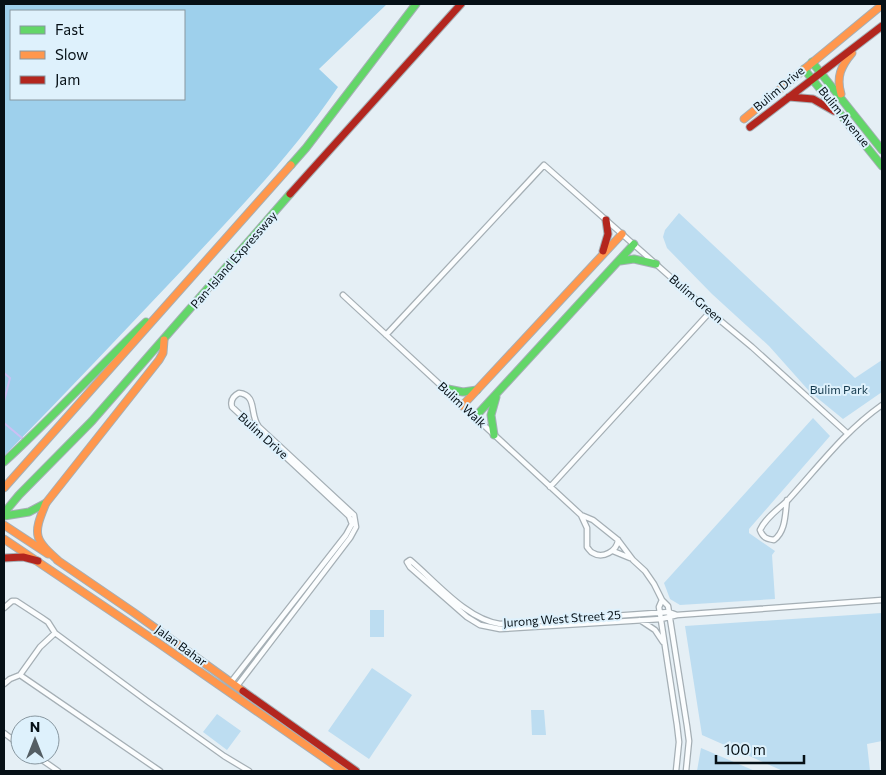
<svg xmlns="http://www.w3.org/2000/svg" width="886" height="775" viewBox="0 0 886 775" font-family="Commissioner,sans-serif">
<rect width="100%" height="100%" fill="#e5eff5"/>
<!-- green -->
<path fill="#bdddf1" d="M679,213L855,378L882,360V392L843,419L810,392L769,346L712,294L667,248L663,237L665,230Z
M813,418L830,436L749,529V533L775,551L772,555L775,599L680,605L670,599L664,583Z
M370,610H384V637H370Z
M882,613V741L867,744L870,771H783L702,735L685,626Z
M372,668L412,695L369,759L328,731Z
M531,710H544L546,735H532Z
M217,714L241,731L227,750L203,732Z
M701,748L755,771H697Z"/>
<!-- forest -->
<path fill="#9ed0ec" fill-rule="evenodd" d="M4,4H387L319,69L338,87C294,152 239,209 185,267C125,330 65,394 4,456ZM11,11H184V99H11Z"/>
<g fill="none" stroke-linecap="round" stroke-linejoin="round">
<!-- stream -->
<path stroke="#ccbff4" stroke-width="2" d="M4,373L10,378L4,401
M4,423L22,438"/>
<defs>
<path id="street" d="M343,295L581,515L593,520L618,540L633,560L645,571L654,584L662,600L668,606L687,726L689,741L686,771
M386,335L544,165L710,312L752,347L847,433
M550,487L710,312
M787,500C785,514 786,531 774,540C767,539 763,538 760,530C766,517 779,509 789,499C820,465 844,432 882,405
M581,515L587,528V547C589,549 590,552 593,553C603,559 617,551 618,540
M613,551L630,558
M662,600L659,607L677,725L679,742L676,771
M4,608L12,601H16L42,618L48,622L55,633L147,701L224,756L249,771
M677,615L669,612L500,624C467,620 435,581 410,560L407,562L410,567L467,617L480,625L500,629L661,619L677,615L882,600
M640,620L655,630L663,642
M20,675L160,771
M20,675L40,647L55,633
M231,682L346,535L352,524L349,516L232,407C230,400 233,396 239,393C258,395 249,415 259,427L354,515L356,527L350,538L237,686
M4,684L10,679L20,675
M4,733L20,745
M35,755L58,771"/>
<path id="fast" d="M812,62L882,150
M804,69L882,166
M291,165L306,148L416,4
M620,261L634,259L656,264
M443,388L463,392L477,390
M475,417L634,244
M494,435L491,415L496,397
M4,462C53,417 98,368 146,322
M4,513L19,495L92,421L290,194
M4,516L29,512L46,503"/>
<path id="slow" d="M841,94C836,77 841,66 852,53
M744,119L882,5
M462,406L622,234
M4,488L291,165
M4,525L48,554
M4,539L157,642L343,771
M57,560L133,612L243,691
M61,563C34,539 32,536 46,503L159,360L163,353L164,340"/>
<path id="jam" d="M789,97L813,99L834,111
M750,127L882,26
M290,194L461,4
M603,251L608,234L606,220
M4,558L23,557L38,561
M243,691L356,771"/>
</defs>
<!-- street casing -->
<use href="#street" stroke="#a5afb5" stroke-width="7"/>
<!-- fast casing -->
<use href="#fast" stroke="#a5afb5" stroke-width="9"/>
<!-- slow casing -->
<use href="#slow" stroke="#a5afb5" stroke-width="9"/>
<!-- jam casing -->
<use href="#jam" stroke="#a5afb5" stroke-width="9"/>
<!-- street -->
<use href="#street" stroke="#fbfdfe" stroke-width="4.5"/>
<!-- fast -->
<use href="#fast" stroke="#63d668" stroke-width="7"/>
<!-- slow -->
<use href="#slow" stroke="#ff974d" stroke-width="7"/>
<!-- jam -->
<use href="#jam" stroke="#b3261e" stroke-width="7"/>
</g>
<g text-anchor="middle" stroke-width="4" stroke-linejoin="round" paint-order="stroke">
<!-- street labels -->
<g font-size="12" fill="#061016" stroke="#def1fc">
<text transform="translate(779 89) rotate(-40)" y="4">Bulim Drive</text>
<text transform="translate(844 117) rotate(51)" y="4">Bulim Avenue</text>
<text transform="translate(234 260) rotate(-49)" y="4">Pan-Island Expressway</text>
<text transform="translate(696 299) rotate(41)" y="4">Bulim Green</text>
<text transform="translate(462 405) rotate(43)" y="4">Bulim Walk</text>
<text transform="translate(263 436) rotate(42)" y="4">Bulim Drive</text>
<text transform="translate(562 619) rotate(-4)" y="4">Jurong West Street 25</text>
<text transform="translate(181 646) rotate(36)" y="4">Jalan Bahar</text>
</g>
<!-- park labels -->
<g font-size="12" fill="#13384c" stroke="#def1fc">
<text x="839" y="394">Bulim Park</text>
</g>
</g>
<!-- border -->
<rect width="886" height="775" fill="none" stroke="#061016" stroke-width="10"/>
<!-- legend -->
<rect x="10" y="10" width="175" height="90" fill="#def1fc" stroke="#8897a0"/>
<rect x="20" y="26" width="25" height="8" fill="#63d668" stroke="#8897a0"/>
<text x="55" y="35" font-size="15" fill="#061016">Fast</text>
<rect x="20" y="51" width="25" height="8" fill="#ff974d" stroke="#8897a0"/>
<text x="55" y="60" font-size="15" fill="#061016">Slow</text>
<rect x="20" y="76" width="25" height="8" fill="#b3261e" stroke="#8897a0"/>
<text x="55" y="85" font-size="15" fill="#061016">Jam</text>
<!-- north arrow -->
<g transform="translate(35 740)"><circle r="24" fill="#def1fc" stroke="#8897a0"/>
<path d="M0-4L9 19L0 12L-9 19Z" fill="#545e64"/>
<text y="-8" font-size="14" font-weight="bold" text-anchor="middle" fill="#061016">N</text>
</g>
<!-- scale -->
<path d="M716 755v8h88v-8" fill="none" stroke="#061016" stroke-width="2.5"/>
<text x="724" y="755" font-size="15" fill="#061016" stroke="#def1fc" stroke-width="4" paint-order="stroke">100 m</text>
</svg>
